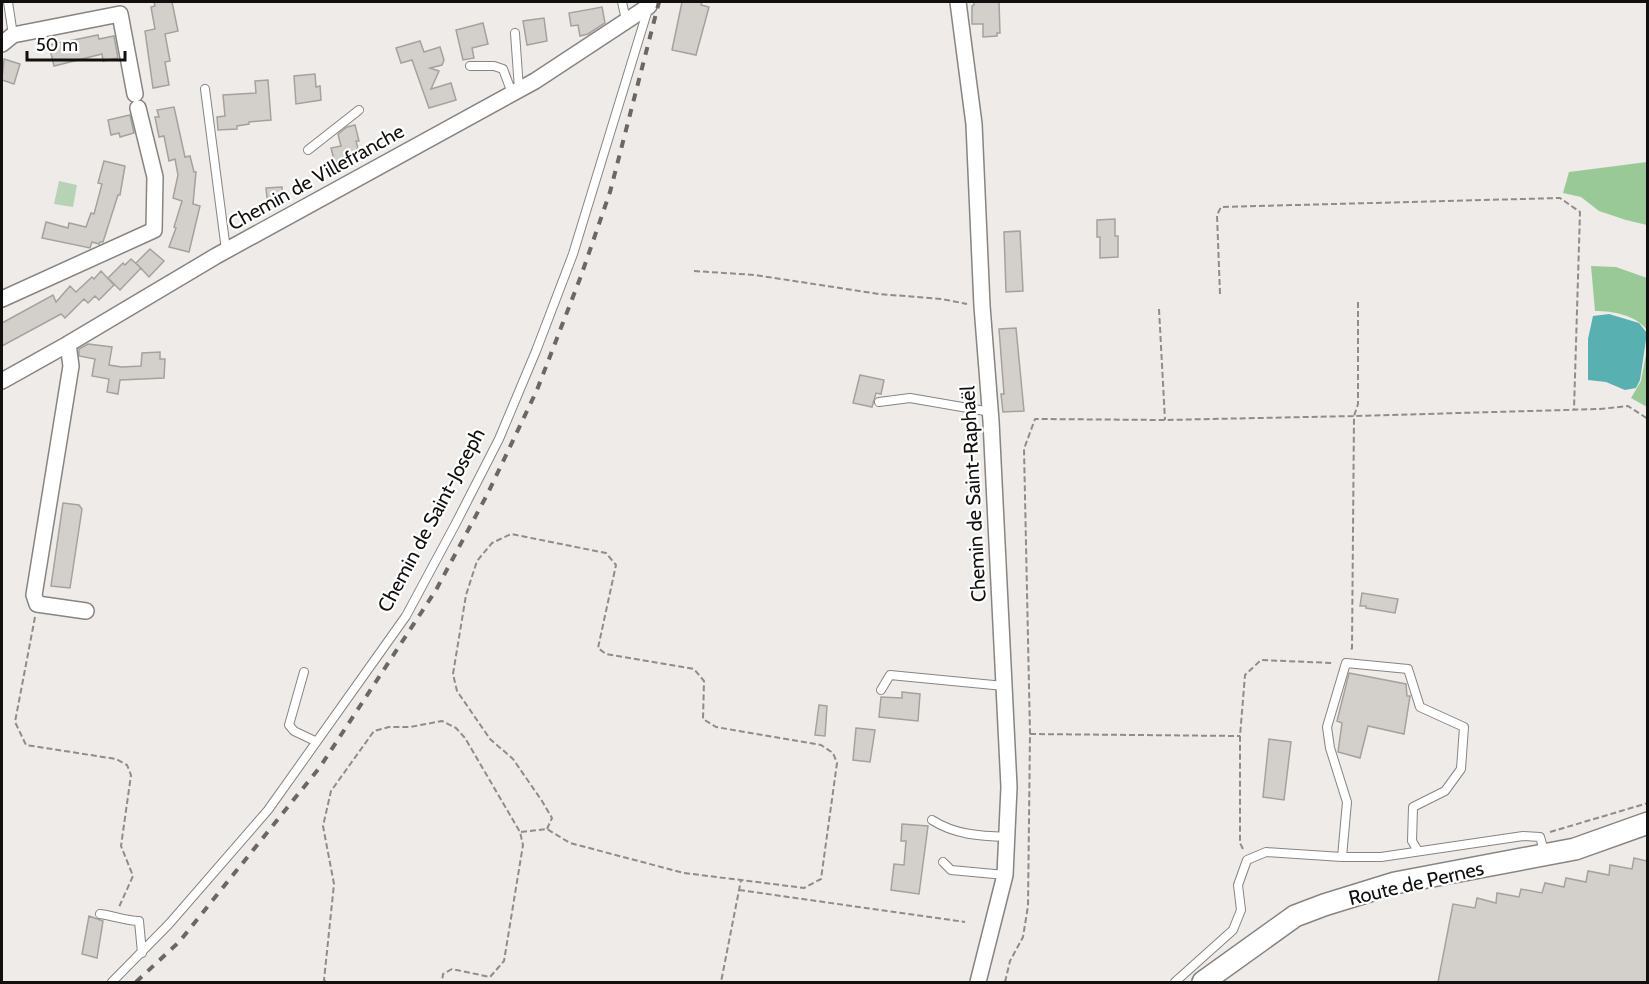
<svg xmlns="http://www.w3.org/2000/svg" width="1649" height="984" viewBox="0 0 1649 984" font-family="Cabin,sans-serif">
<rect width="100%" height="100%" fill="#efebe8"/>
<!-- green -->
<path fill="#b6d4b5" d="M59,181L77,185L73,207L54,204Z"/>
<!-- forest -->
<path fill="#9ac998" d="M1647,162V225L1626,220L1599,211L1581,197L1563,193L1569,172Z
M1591,266L1616,267L1647,278V330C1636,315 1613,311 1595,311Z
M1647,349V407L1631,398L1641,381Z"/>
<!-- water -->
<path fill="#58b0b1" d="M1609,314L1639,323L1647,333L1640,380L1636,388L1625,390L1606,382L1588,380V339L1593,316Z"/>
<!-- building -->
<path fill="#d3d0cc" stroke="#a4a29e" stroke-width="1.5" d="M154,2H172L178,31L165,34L170,61L165,62L169,85L153,88L145,31L155,29L151,7L155,6Z
M682,2H702L701,5L709,7L696,55L672,50Z
M974,2H999L1000,33H997V36L983,37V24H972V6L974,5Z
M602,7L605,23L588,34L580,36L578,25L571,26L569,13Z
M544,18L547,41L527,45L523,21Z
M483,23L488,44L472,48L474,58L463,60L456,30Z
M98,35L99,39L114,36L118,58L103,61L102,54L54,66L49,45Z
M420,41L424,52L440,47L444,60L442,65L430,68L439,71L431,89L451,83L456,100L429,108L412,60L401,63L396,48Z
M4,59L20,64L14,84L2,80Z
M315,74L316,87L320,86L321,100L296,104L294,76Z
M268,80L271,120L249,122V124L237,126V129L218,130L217,117L225,116L223,95L256,93L255,81Z
M174,107L185,157L190,156L194,172H196L193,204L200,206L189,252L169,247L176,228L174,227L182,201L173,198L178,175L175,159L169,161L164,136L159,137L155,117H159L157,110Z
M130,115L134,133L120,137L119,133L111,135L108,120Z
M355,125L359,141H356L358,149L355,150L358,161L336,167L331,148L341,146L338,134L347,127Z
M104,161L125,166L120,195H118L103,242H100L99,244L92,242L90,248L42,238L46,222L68,228L69,223L86,227L91,213L94,214L102,184L98,183Z
M282,187L283,205L268,207L266,188Z
M1115,219V236H1118V257L1100,258V237H1097V220Z
M1020,231L1023,291L1006,292L1004,232Z
M150,249L164,261L149,277L136,263Z
M131,259L141,268L120,290L108,278L123,263L125,265Z
M101,271L114,285L99,300L95,296L88,303L84,299L65,318L61,314L2,346V323L53,295L56,302L70,286L76,292L92,277L94,279Z
M1016,328L1024,411L1003,412L1001,394H1004L999,329Z
M88,344L112,347L109,365L122,367L141,366L142,353L160,352V359H165L164,378L120,380L118,394L107,392L109,379L92,376L95,359L79,356V349Z
M860,375L884,380L881,394L876,393L872,407L853,403Z
M63,503L79,505L82,509L70,588L51,586Z
M1362,593L1398,599L1395,613L1366,608V606H1360Z
M1349,673L1406,684L1407,696H1410L1404,734L1368,726L1360,758L1338,752L1342,723L1337,721Z
M902,692L920,694L918,721L879,717L881,697L902,698Z
M819,705L827,706L825,736L815,735Z
M856,728L875,730L870,762L853,760Z
M1269,739L1291,742L1284,800L1263,797Z
M902,824L928,826L919,894L891,890L894,864L904,865L906,841H901Z
M1634,858L1647,861V982H1438L1453,904L1475,908L1477,898L1496,903L1497,893L1519,897L1521,889L1542,893L1545,883L1564,887L1566,878L1586,882L1588,871L1609,875L1610,865L1632,869Z
M89,916L103,921L97,958L82,954Z"/>
<g fill="none" stroke-linecap="round" stroke-linejoin="round">
<defs>
<path id="lane" d="M8,2L13,35
M622,2L626,20
M515,33L519,89
M470,66H494L503,69L512,93
M205,89L226,250
M308,150L359,110
M879,402L910,398L991,412
M304,672L289,725L294,731L315,741
M881,690L890,675L1004,686
M932,820C955,835 981,836 1007,837
M1418,851L1412,841L1413,807L1445,791L1461,769L1464,727L1420,707L1408,669L1346,663L1327,727L1330,748L1347,802L1342,857H1381L1523,836L1540,837L1545,854
M943,862L951,870L1005,875
M100,914C115,916 125,921 139,921L142,953
M112,982L169,924L268,810L406,616L456,523L499,439L536,351L573,254L648,9
M1175,982L1233,930L1241,910L1238,885L1247,860L1266,852L1342,857"/>
<path id="street" d="M958,2L974,124L982,306L991,421L1009,787L1005,875L978,982
M2,44L13,35L120,14L135,94
M2,299L154,230L155,177L138,108
M68,344L71,366L34,595L37,604L86,611
M2,381L68,344L216,256L535,81L649,6L650,2"/>
<path id="secondary" d="M1203,982L1295,916L1324,905L1395,883L1575,849L1648,823"/>
</defs>
<!-- lane casing -->
<use href="#lane" stroke="#888482" stroke-width="10"/>
<!-- street casing -->
<use href="#street" stroke="#888482" stroke-width="18"/>
<!-- secondary casing -->
<use href="#secondary" stroke="#888482" stroke-width="24"/>
<!-- path -->
<path stroke="#8f8c8a" stroke-width="2" stroke-dasharray="6 3" stroke-linecap="butt" d="M694,271L755,275L879,294L942,299L967,304
M1220,294L1217,215L1221,207L1560,198L1580,212L1574,409
M1358,302V404L1354,416L1600,409L1628,406L1648,419
M1159,309L1165,420
M35,617L15,722L26,745L116,759L127,765L131,775L121,846L133,876L119,907
M1030,734L1240,736
M547,829L552,818L542,801L513,759L490,739L457,691L453,674L466,595L477,561L492,543L511,534L606,553L616,565L598,648L606,654L694,669L704,681L703,719L716,727L821,745L833,753L837,763L821,879L804,888L741,880
M521,832L547,829L570,843L684,873L741,880L721,982
M1550,832L1648,803
M1243,849L1240,843V736L1245,675L1261,660L1334,663
M739,890L965,922
M326,982L324,980L334,884L323,826L331,791L374,731L389,727H410L442,721L456,728L465,738L520,832L523,845L504,961L490,977L452,969L443,974L442,982
M1005,982L1010,961L1023,937L1028,906L1030,734L1024,449L1035,419L1165,420L1354,416L1352,648L1350,652"/>
<!-- lane -->
<use href="#lane" stroke="#fff" stroke-width="8"/>
<!-- street -->
<use href="#street" stroke="#fff" stroke-width="15"/>
<!-- secondary -->
<use href="#secondary" stroke="#fff" stroke-width="21"/>
<!-- rail -->
<path stroke="#6a6765" stroke-width="4" stroke-dasharray="8 8" stroke-linecap="butt" d="M136,982L179,942L320,767L436,590L488,493L537,390L581,276L610,192L659,2"/>
</g>
<g text-anchor="middle" stroke-width="4.5" stroke-linejoin="round" paint-order="stroke">
<!-- street labels -->
<g font-size="20" fill="#12100f" stroke="#fff">
<text transform="translate(316 177) rotate(-29)" y="7">Chemin de Villefranche</text>
<text transform="translate(973 494) rotate(-93)" y="7">Chemin de Saint-Raphaël</text>
<text transform="translate(431 520) rotate(-62)" y="7">Chemin de Saint-Joseph</text>
<text transform="translate(1416 883) rotate(-13)" y="7">Route de Pernes</text>
</g>
</g>
<!-- border -->
<rect width="1649" height="984" fill="none" stroke="#12100f" stroke-width="6"/>
<!-- scale -->
<path d="M27 51v9h98v-9" fill="none" stroke="#12100f" stroke-width="3"/>
<text x="36" y="51" font-size="18" fill="#12100f" stroke="#ffffff" stroke-width="4.5" paint-order="stroke">50 m</text>
</svg>
